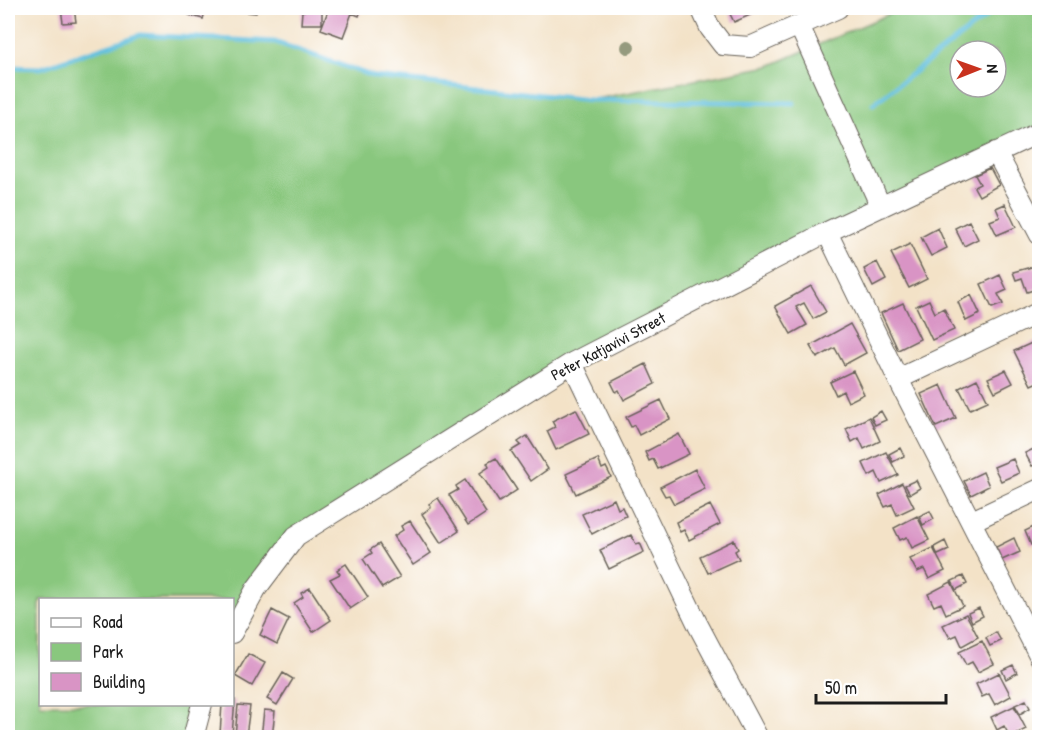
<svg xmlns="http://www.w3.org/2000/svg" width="1047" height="745" viewBox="0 0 1047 745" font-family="'Patrick Hand',sans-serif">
<rect width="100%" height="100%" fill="#fff"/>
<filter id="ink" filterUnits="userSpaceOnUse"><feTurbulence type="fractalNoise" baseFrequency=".0167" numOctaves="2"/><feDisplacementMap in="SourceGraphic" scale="12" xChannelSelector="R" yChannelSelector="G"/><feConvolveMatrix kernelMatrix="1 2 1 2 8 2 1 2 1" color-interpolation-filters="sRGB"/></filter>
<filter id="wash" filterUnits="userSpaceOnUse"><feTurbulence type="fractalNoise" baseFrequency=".008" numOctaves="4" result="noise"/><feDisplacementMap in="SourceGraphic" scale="24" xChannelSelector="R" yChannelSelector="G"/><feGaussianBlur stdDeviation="1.35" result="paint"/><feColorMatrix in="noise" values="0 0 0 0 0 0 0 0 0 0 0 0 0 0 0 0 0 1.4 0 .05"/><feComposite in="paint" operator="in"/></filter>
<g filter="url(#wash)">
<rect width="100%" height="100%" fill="#f3e2c7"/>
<!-- green -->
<path fill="#89c77e" stroke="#52724d" stroke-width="1.5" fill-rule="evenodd" d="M903,8H1039V132L572,363L296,536L233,633L232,600H40V704L202,705L193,737L8,738V67L41,68L140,35L275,42L375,77L590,100L769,66ZM960,51H996V87H960Z"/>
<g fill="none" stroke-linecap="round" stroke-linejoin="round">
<!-- stream -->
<path stroke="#60bfde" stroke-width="5" d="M8,67L41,68L140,35L275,42L375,77L590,100L794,103
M873,104L993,11L1006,8"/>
</g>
<g id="blocks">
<!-- building -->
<path fill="#d994c5" d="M61,8H74L76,22L63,23Z
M192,8H206L203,19L189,15Z
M235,8H257L256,13L235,11Z
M304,8H322V24H301L302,11H304Z
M329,8H362L359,16L352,13L343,37L321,29Z
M727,8H752L755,13L734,22Z
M990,168L999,185L979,196L974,187L980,184L975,175Z
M1005,204L1016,227L997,235L990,221L1000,217L996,208Z
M969,221L978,239L964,246L955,228Z
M938,228L947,248L931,256L921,237Z
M910,244L927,279L909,288L891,253Z
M877,262L886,280L873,287L864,269Z
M1035,266L1040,281V288L1027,292L1022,278L1016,280L1013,272Z
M1000,275L1007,290L998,294L1003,304L992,308L981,284Z
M811,286L826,312L813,319L804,303L796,307L807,325L791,334L775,306Z
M971,295L980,314L966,321L958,302Z
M929,300L935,313L944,308L954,330L932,340L916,306Z
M903,303L920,339L898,350L881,313Z
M850,324L866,353L844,365L835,348L817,358L810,346Z
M1036,341L1040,347V381L1031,385L1014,351Z
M646,364L655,384L624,400L619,390L616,392L611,382Z
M1006,370L1013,383L995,392L988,378Z
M853,371L864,394L848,402L843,391L836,395L830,382Z
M977,379L988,401L970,409L959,388Z
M941,385L956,418L936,427L921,394Z
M661,400L670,419L639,435L634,425L631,427L626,417Z
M576,409L589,434L556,450L547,431L555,427L552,421Z
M881,411L886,420L875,425L871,417Z
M869,417L880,441L864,449L859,438L852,442L846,429Z
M679,434L689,454L658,469L653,459L649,461L645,452Z
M527,436L548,469L531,481L511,451L521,445L518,442Z
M1040,446V463L1032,466L1025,453Z
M900,448L904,456L893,462L889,454Z
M886,452L898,475L881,483L876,472L869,476L863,463Z
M496,458L517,490L499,502L480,473L489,467L487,463Z
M598,459L602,469L606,467L611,477L576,494L566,474Z
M1013,459L1019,473L1001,481L994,467Z
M695,469L705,489L674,504L669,495L665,496L660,487Z
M983,472L989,486L971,495L964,481Z
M465,480L486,513L468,525L449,495L458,490L456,486Z
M916,480L920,488L910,494L905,485Z
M902,483L914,507L897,515L892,504L885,507L879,495Z
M438,498L459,531L441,543L422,514L431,507L429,504Z
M614,499L618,509L622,507L626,516L592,534L582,514Z
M710,505L720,524L689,540L684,530L680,532L676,522Z
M930,511L934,519L923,525L919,516Z
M917,516L929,540L912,548L907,537L900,540L894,528Z
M410,521L431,553L413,565L394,536L403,530L401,526Z
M1040,524V541L1031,545L1025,531Z
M631,535L636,544L640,543L644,552L609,569L600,550Z
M1014,538L1020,552L1002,560L996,547Z
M734,540L738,549L735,551L739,559L708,573L700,556Z
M945,541L949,550L938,555L934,547Z
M379,544L400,577L382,588L363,559L372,553L370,550Z
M933,548L945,571L929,579L924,569L917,572L910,559Z
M346,564L368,597L350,609L330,579L340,574L337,570Z
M963,576L967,584L956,590L952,581Z
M951,582L963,606L946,614L941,603L934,606L928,594Z
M310,588L331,620L313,632L294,603L303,597L301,593Z
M979,608L983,616L972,622L968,613Z
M272,610L289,619L277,644L260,635Z
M966,614L978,637L962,646L957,635L950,638L943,625Z
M996,632L1001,641L990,646L986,638Z
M982,641L994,664L978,672L972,662L966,665L959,652Z
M248,654L265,663L252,686L235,676Z
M1013,665L1017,673L1006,679L1002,670Z
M283,673L293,679L277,705L267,699Z
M999,673L1011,696L995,705L989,694L982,697L976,684Z
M232,700H235L232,735L220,734L222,704H232Z
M1026,700L1030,708L1020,714L1015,705Z
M238,705L250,706L246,736L235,735Z
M1014,706L1026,729L1010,737L1004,726L997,730L991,717Z
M264,710L275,711L272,738H261Z"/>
</g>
</g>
<g filter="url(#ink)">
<use href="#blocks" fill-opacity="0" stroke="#676158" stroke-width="1.5"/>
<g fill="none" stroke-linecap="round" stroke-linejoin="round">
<defs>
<path id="minor" d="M701,8L710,28L723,45L750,47L838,8
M799,25L881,207
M996,152L1040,235
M827,232L898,379L1040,657
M572,363L698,625L758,738
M898,379L1040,312
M972,521L1040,489
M232,633L256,589L296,536L572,363L827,232L1040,132
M193,738L202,704"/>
</defs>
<!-- minor casing -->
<use href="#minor" stroke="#676158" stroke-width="22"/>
<!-- minor -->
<use href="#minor" stroke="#fff" stroke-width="20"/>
</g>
<!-- trees -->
<circle fill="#959a7e" cx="628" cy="47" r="7"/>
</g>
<g text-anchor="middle" stroke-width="5" stroke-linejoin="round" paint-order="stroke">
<!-- street labels -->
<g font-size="16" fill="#1c1c1c" stroke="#fff">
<text transform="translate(608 346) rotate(-28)" y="6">Peter Katjavivi Street</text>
</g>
</g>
<!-- margin -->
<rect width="1047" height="745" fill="none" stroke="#fff" stroke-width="30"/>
<!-- legend -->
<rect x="39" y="598" width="195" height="108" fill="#ffffff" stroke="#a4a4a4" stroke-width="1.5"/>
<rect x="51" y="618" width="30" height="9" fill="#ffffff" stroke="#a4a4a4" stroke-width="1.5"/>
<text x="93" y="628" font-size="18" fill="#1c1c1c">Road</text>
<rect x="51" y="643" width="30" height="18" fill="#89c77e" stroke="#a4a4a4" stroke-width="1.5"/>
<text x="93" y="658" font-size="18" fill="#1c1c1c">Park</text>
<rect x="51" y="673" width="30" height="18" fill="#d994c5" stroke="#a4a4a4" stroke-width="1.5"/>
<text x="93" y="688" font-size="18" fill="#1c1c1c">Building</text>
<!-- north arrow -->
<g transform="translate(978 69) rotate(89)"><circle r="28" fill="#ffffff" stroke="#a4a4a4" stroke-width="1.5"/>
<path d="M0-4.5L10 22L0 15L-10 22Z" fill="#c8321e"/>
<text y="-9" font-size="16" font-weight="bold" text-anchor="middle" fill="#1c1c1c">N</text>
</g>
<!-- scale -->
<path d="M816 694v9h130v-9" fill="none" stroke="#1c1c1c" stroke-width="3"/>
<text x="825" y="694" font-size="18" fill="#1c1c1c" stroke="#ffffff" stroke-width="4.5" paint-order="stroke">50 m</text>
</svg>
